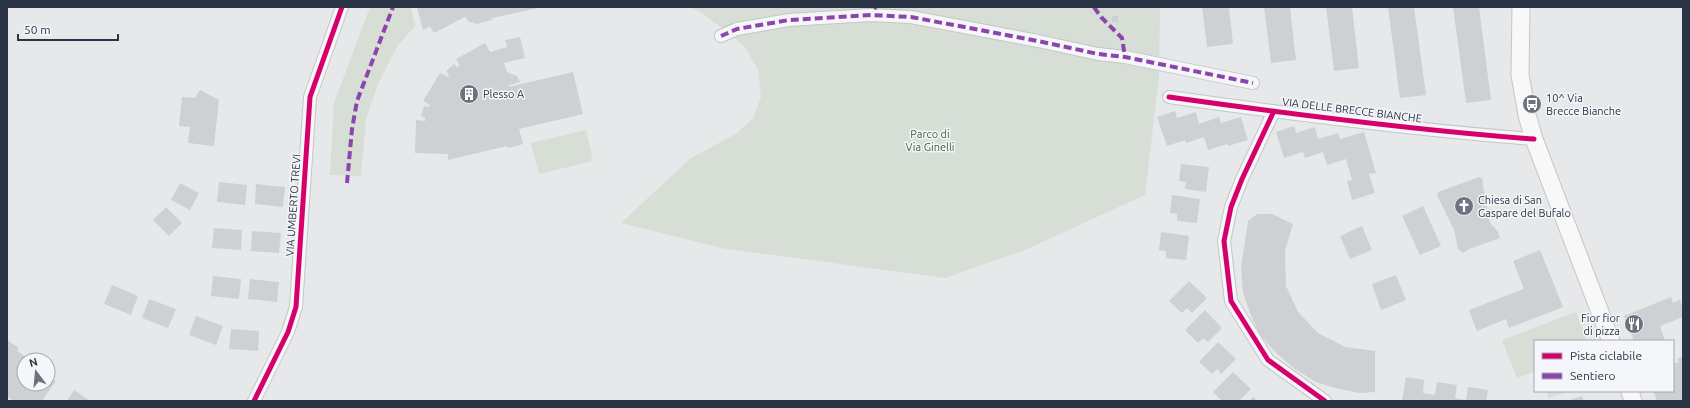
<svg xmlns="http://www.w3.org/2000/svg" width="1690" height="408" viewBox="0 0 1690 408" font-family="Ubuntu,sans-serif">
<rect width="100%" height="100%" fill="#e6e8ea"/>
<!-- green -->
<path fill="#d6ded6" d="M370,7H411L415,26L398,45L378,84L366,119L361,176L330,175L334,103Z
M689,7H1160L1159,76L1145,195L1027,249L945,278L721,248L621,223L691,158L736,134L753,118L761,97L758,69L744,46L729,33L703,14Z
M586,130L593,161L539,174L531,143Z
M1576,312L1587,341H1535V371L1517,378L1502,340Z
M1546,391H1568L1549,398Z"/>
<!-- building -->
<path fill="#ced0d3" d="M417,7H539V8L492,18V20L477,24L469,22L465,17L434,33L430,26L423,30Z
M1202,7H1229L1233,44L1207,47Z
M1264,7H1290L1296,60L1271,63Z
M1326,7H1352L1359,68L1334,71Z
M1388,7H1414L1426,95L1400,98Z
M1453,7H1479L1491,100L1466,103Z
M1112,16H1118V22H1112Z
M520,37L525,58L504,63L507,72L517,76L520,82L509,85V87L573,72L583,114L519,129L523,144L508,148L507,146L448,160V154L415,153L416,120L425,121V118L421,116L424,106L429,107L430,105L423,101L440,73L448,77L449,75L446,71L454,64L457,67L460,66L456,59L485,43L490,52L507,47L505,40Z
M200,90L219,100L214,146L188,143L190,127L179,126L182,97L195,98Z
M1175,111L1177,118L1196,112L1199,124L1219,117L1221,123L1241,117L1248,140L1228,146L1227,144L1208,150L1204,137L1186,143L1185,140L1167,146L1157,117Z
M1294,126L1296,133L1315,127L1318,139L1338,133L1340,139L1364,132L1376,173L1369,174L1375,193L1352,200L1347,181L1352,180L1346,159L1327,165L1323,152L1305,158L1303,152L1284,158L1276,132Z
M1181,164L1209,167L1206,192L1185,189L1186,182L1179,181Z
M1479,177L1482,178L1488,217L1491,224L1498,232L1500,238L1469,249L1463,253L1458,249L1454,230L1437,195L1438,192Z
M219,182L247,185L245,205L217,202Z
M180,183L199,193L190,210L171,200Z
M256,184L285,187L283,207L255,204Z
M1172,195L1200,199L1197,223L1177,221V214L1170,213Z
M1423,206L1441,246L1420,255L1402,216Z
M166,207L182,223L169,236L153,220Z
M1257,214H1272L1293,224L1285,251L1286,286L1298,312L1318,333L1345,347L1375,351V392L1359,393L1335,388L1316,382L1295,369L1276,353L1260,335L1250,313L1243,292L1241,267L1248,221Z
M1362,226L1372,250L1350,259L1340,236Z
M214,228L242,230L241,250L212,248Z
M252,231L281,233L279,253L251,251Z
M1161,232L1189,236L1186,260L1166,258V251L1159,250Z
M1540,250L1563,307L1509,328L1506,319L1477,331L1469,310L1524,289L1513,261Z
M1396,275L1406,300L1381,310L1372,284Z
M213,276L241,279L239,299L211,296Z
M250,279L279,282L277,302L248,299Z
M1189,281L1207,298L1192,313L1187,308L1182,313L1169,301Z
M112,285L138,296L131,315L104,304Z
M1671,297L1673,303L1680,300L1683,309V317L1660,326L1665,341H1634L1624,316Z
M149,299L176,309L168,328L142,318Z
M1205,310L1222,328L1208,342L1203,338L1198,343L1185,330Z
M196,316L223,326L216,345L189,335Z
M231,329L259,331L258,351L229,349Z
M7,340L19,348L17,351L30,360H24V384H48V376L56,381L42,401H14L7,396Z
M1218,342L1236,359L1221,374L1217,369L1212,374L1199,362Z
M1683,356V401H1657L1653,391H1673V364L1679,362L1677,359Z
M1233,372L1251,389L1239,401H1233L1231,399L1230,401H1222L1213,392Z
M1406,377L1424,380L1423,393L1435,395L1437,382L1457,385L1455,398L1466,400L1468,387L1488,390L1486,401H1402Z
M74,390L90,401H67Z
M1582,396L1584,401H1567Z
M1253,397L1258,401H1249Z"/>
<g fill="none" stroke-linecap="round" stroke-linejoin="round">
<defs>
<path id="street" d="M721,36L737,29L789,20L871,15L911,17L1038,41L1098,54L1125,57L1253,83
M1169,97C1290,114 1412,130 1534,139
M1274,111L1242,179L1231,207L1224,241L1231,301L1268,360L1325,401
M254,401L288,332L296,307L310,97L342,7"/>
<path id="secondary" d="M1521,7L1520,75L1527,115L1534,139L1611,341
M1630,391L1633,401"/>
</defs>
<!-- street casing -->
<use href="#street" stroke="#c4c6c8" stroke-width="14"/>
<!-- secondary casing -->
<use href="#secondary" stroke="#c4c6c8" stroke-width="19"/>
<!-- street -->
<use href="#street" stroke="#f5f6f7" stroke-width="12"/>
<!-- secondary -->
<use href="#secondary" stroke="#f8f8f8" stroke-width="17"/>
<!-- quiet -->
<path stroke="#8e44ad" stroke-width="4" stroke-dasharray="8 4" stroke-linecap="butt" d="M874,7L877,8
M1094,7L1101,17L1122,38L1125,57
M721,36L737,29L789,20L871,15L911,17L1038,41L1098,54L1125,57L1253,83
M347,183L352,129L357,101L393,7"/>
<defs>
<path id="cycleway" d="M1169,97C1290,114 1412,130 1534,139
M1274,111L1242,179L1231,207L1224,241L1231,301L1268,360L1325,401
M254,401L288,332L296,307L310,97L342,7"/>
</defs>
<!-- cycleway casing -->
<use href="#cycleway" stroke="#f4f6f9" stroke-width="8"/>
<!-- cycleway -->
<use href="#cycleway" stroke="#d6006c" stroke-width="5"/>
</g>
<!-- icons -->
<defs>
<symbol id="building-disc" viewBox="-11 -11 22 22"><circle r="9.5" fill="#6c737f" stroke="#f4f6f9"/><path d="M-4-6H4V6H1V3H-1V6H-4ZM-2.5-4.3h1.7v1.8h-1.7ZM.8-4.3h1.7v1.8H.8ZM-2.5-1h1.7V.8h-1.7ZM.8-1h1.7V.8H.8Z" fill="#fff"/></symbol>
<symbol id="bus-disc" viewBox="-11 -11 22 22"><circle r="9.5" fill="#6c737f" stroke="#f4f6f9"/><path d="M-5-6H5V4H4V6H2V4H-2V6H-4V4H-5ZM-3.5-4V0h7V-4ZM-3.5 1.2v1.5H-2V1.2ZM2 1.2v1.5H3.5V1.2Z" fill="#fff"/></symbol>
<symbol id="church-disc" viewBox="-11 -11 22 22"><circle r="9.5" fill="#6c737f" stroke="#f4f6f9"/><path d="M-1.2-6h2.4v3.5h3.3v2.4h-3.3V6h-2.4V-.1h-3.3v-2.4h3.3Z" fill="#fff"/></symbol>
<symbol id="restaurant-disc" viewBox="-11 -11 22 22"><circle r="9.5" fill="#6c737f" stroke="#f4f6f9"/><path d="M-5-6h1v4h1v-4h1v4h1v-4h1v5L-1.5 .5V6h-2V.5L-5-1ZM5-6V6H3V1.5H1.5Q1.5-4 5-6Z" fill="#fff"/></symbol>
</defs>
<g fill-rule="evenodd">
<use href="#building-disc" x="458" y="83" width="22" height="22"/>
<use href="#bus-disc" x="1521" y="93" width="22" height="22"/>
<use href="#church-disc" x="1453" y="195" width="22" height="22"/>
<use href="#restaurant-disc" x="1623" y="313" width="22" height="22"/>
</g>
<g text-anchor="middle" stroke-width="3" stroke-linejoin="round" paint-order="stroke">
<!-- poi labels -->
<g font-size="11" fill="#2b3445" stroke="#f4f6f9" text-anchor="start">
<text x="483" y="98">Plesso A</text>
<text x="1546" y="102">10^ Via<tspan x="1546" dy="13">Brecce Bianche</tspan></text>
<text x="1478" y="204">Chiesa di San<tspan x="1478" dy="13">Gaspare del Bufalo</tspan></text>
<text x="1620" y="322" text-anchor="end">Fior fior<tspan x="1620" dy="13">di pizza</tspan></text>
</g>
<!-- street labels -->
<g font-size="11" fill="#2b3445" stroke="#f4f6f9">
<text transform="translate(1352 110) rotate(7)" y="4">VIA DELLE BRECCE BIANCHE</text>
<text transform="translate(293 205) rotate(-86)" y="4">VIA UMBERTO TREVI</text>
</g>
<!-- park labels -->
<g font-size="11" fill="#3f6138" stroke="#f4f6f9">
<text x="930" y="138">Parco di<tspan x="930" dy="13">Via Ginelli</tspan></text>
</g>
</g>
<!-- border -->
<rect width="1690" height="408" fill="none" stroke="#2b3445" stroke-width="16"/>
<!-- legend -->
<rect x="1534" y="340" width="140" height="52" fill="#f4f6f9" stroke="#a4a8b1"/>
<rect x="1542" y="353" width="20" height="6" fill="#d6006c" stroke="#a4a8b1"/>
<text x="1570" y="360" font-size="12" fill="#2b3445">Pista ciclabile</text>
<rect x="1542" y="373" width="20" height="6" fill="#8e44ad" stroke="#a4a8b1"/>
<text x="1570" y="380" font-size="12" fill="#2b3445">Sentiero</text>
<!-- north arrow -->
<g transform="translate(36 372) rotate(344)"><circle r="19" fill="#f4f6f9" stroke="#a4a8b1"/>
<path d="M0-3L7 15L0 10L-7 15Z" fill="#6c737f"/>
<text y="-6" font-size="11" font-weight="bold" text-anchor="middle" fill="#2b3445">N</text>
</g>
<!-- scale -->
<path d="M18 34v6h100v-6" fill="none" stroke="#2b3445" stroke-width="2"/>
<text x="24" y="34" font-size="12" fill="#2b3445" stroke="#f4f6f9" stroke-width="3" paint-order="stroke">50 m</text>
</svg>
